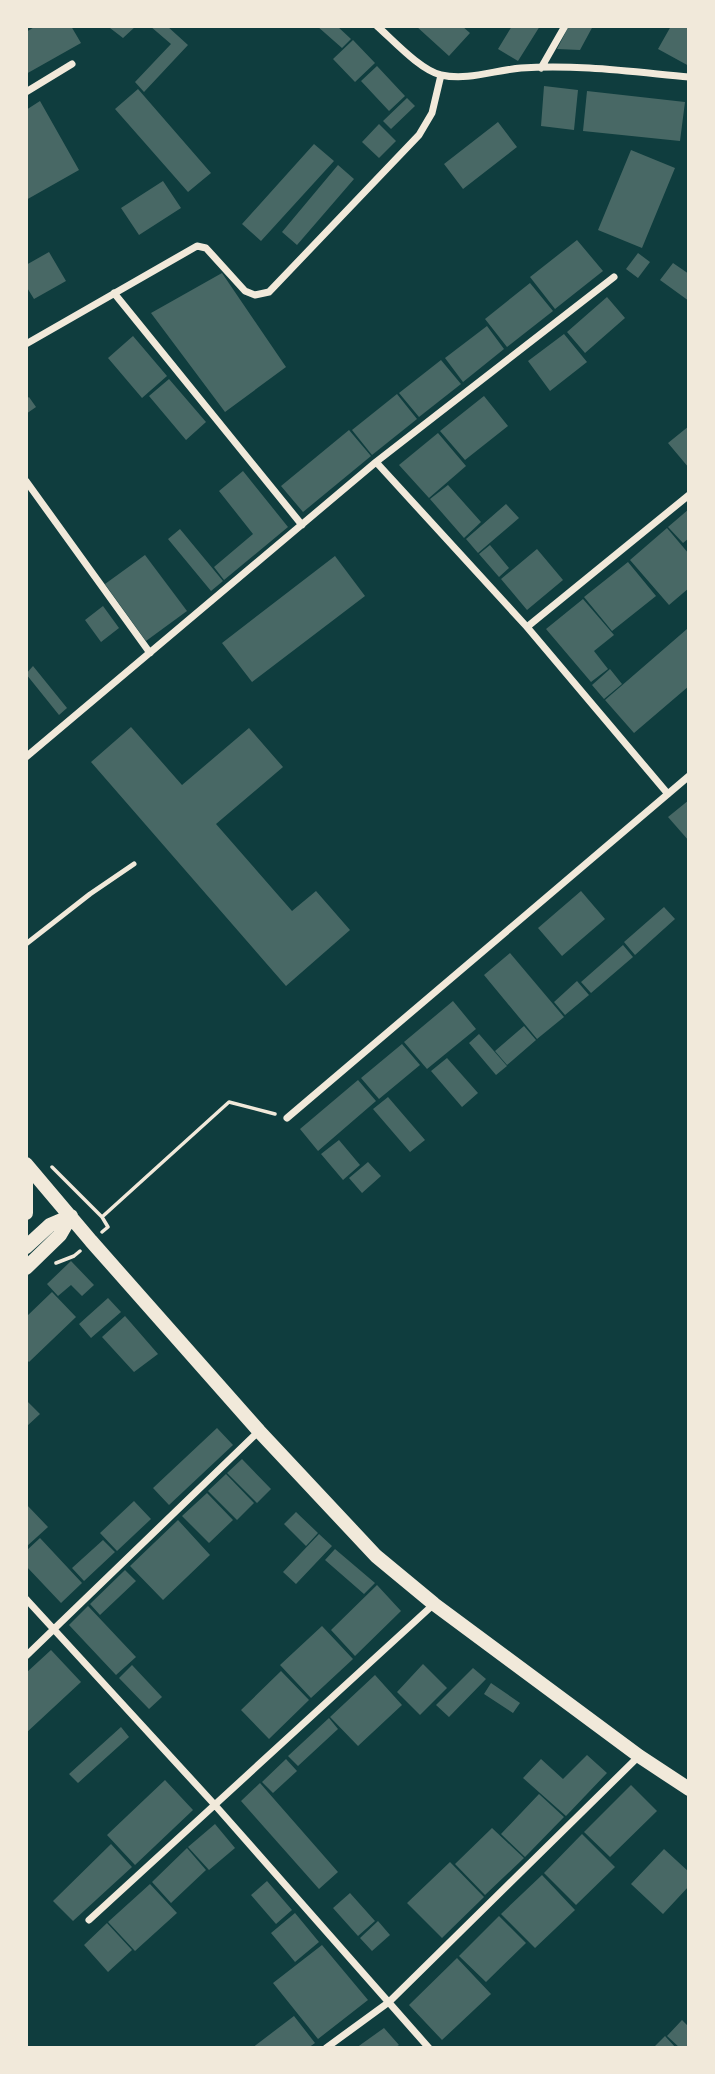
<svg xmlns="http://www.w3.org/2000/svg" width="715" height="2074" viewBox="0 0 715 2074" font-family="'PT Sans Narrow',sans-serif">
<rect width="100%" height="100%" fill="#0f3d3e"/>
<!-- building -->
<path fill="#486865" d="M36,26H71L81,43L26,74V32Z
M111,26H136L123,38L110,28Z
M150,26H167L188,45L144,92L135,82L171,44Z
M317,26H337L351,39L342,48Z
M416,26H462L470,33L449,56Z
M512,26H540L518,61L498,49Z
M569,26H593L580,50L557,49Z
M671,26H689V66L658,49Z
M353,40L375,63L355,82L333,59Z
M377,66L405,96L389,111L361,81Z
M544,86L578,90L574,130L541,126Z
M138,89L211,173L188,192L115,109Z
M587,91L685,102L680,141L583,131Z
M407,98L415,106L391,129L383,121Z
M40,101L79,170L26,200V110Z
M498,122L517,147L463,189L444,164Z
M379,124L396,141L379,158L362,142Z
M314,144L334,161L261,241L242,224Z
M631,150L675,168L642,248L598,230Z
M338,165L354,179L297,245L282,232Z
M163,181L181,208L139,235L121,208Z
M577,240L603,271L555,309L530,277Z
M49,252L66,281L34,299L26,286V265Z
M638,253L650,262L638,278L626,269Z
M673,263L689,274V301L660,280Z
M222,273L286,367L225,412L151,313Z
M530,283L553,311L507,347L485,319Z
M607,297L625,318L585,353L567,332Z
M487,326L504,349L463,382L445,358Z
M564,334L587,362L550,391L528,361Z
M133,336L167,376L142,398L108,358Z
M441,360L461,384L419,417L399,393Z
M169,379L206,422L186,440L149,396Z
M397,394L417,419L372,455L352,430Z
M484,396L508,426L465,460L440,431Z
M29,397L36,407L26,414V399Z
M689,426V468L668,443Z
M349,430L371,456L303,512L281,486Z
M438,433L466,466L429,498L399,465Z
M243,471L288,527L224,580L214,567L253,534L219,491Z
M448,485L481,522L464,538L430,499Z
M506,504L519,518L478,553L466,539Z
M689,509V538L683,543L668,527Z
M667,528L689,554V588L669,605L630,560Z
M180,529L223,581L211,591L168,539Z
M490,545L509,568L499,577L479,554Z
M537,549L563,580L527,610L501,579Z
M145,555L187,611L146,641L105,584Z
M335,556L365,596L252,682L222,643Z
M628,562L656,596L612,631L584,597Z
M583,599L614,635L594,651L608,669L591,682L546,629Z
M103,606L119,628L101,642L85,620Z
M687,629L689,686L634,733L605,700Z
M33,666L67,708L59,715L26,674Z
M610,669L622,684L604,699L592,685Z
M131,727L182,785L249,728L283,767L216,824L292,911L316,891L350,930L286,986L91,762Z
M689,800V841L668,817Z
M581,891L605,919L562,956L538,928Z
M664,907L675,919L635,955L624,942Z
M623,945L633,957L591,993L581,982Z
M510,953L564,1017L537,1039L484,975Z
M577,981L589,995L565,1015L554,1002Z
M453,1001L476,1029L427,1069L404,1042Z
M524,1026L536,1040L507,1065L495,1051Z
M479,1034L507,1066L496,1075L469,1043Z
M402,1044L420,1065L379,1099L361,1078Z
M447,1058L478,1093L462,1107L431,1071Z
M358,1080L376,1101L318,1151L300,1129Z
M388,1097L425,1140L410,1152L373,1109Z
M339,1140L360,1165L343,1180L321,1154Z
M368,1162L381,1176L362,1193L349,1178Z
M71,1261L94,1285L82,1296L71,1285L58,1296L47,1284Z
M52,1292L76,1317L29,1362L26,1359V1317Z
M108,1298L121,1312L91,1338L79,1324Z
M125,1316L158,1354L134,1372L102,1337Z
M26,1400L40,1414L26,1427Z
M217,1428L233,1445L169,1505L153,1488Z
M242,1459L271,1489L257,1503L227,1473Z
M226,1474L254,1503L237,1520L208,1491Z
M207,1493L233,1520L209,1543L182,1516Z
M134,1501L151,1519L117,1551L100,1533Z
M26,1504L48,1527L26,1547Z
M296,1512L318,1533L306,1546L284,1524Z
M178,1520L210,1555L163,1600L130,1566Z
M319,1534L332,1546L296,1584L283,1572Z
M40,1538L82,1583L61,1603L26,1566V1551Z
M103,1540L115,1552L84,1581L72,1568Z
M335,1549L375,1583L364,1594L325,1560Z
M125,1570L136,1581L100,1615L90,1604Z
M377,1585L401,1611L355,1656L331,1630Z
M88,1606L136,1657L116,1675L69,1625Z
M322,1626L353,1659L311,1698L280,1665Z
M51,1650L81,1682L26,1733V1673Z
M423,1664L447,1688L420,1715L397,1692Z
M132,1665L162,1697L149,1709L119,1678Z
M473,1668L486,1679L449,1717L436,1705Z
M281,1671L309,1700L269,1739L241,1710Z
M375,1675L402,1705L358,1746L330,1717Z
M491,1683L520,1703L513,1713L484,1694Z
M329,1718L338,1729L298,1766L288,1756Z
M121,1727L129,1737L78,1783L69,1774Z
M587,1755L607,1773L566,1816L523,1778L541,1759L563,1779Z
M286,1759L297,1771L273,1793L262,1782Z
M165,1780L193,1810L135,1865L107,1835Z
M260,1783L338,1872L319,1889L241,1801Z
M631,1785L657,1811L610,1857L584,1832Z
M539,1794L564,1817L525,1857L501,1834Z
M215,1824L235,1848L209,1870L188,1847Z
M492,1828L524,1858L485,1895L455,1864Z
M582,1834L615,1867L576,1905L544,1873Z
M111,1844L132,1867L73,1921L53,1901Z
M187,1848L206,1870L171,1903L152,1882Z
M664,1849L689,1872V1886L663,1914L631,1884Z
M450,1862L484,1897L442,1938L407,1903Z
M542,1875L575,1910L535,1948L501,1914Z
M267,1881L292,1910L276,1924L251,1895Z
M150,1884L177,1913L135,1951L108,1922Z
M350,1893L375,1921L358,1936L333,1908Z
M295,1913L319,1942L295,1962L271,1933Z
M499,1916L526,1943L486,1982L459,1956Z
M378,1921L390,1935L372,1951L360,1938Z
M107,1923L132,1950L108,1972L84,1945Z
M322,1945L368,2000L318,2039L273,1983Z
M457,1958L491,1994L442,2040L409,2005Z
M294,2016L315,2043L308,2048H252Z
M682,2020L689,2027V2048H680L667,2036Z
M384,2028L399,2045L394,2048H356Z
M665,2036L676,2048H653Z"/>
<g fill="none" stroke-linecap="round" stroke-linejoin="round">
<!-- path -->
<path stroke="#f1e9da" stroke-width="3.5" d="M52,1167L102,1217L108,1227L102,1232
M102,1217L229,1102L275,1114
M56,1263L74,1256L80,1251"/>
<!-- service -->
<path stroke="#f1e9da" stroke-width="5" d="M26,944L90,894L134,864"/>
<!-- minor -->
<path stroke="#f1e9da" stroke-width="7" d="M377,26C393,40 420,70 441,75C468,81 495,70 521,68C577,64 634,72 689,77
M541,68L565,26
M26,92L72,64
M114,293L302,525
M26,344L197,246L206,248L245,291L255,295L269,292L419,135L432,113L441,75
M376,462L527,627L668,794
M26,481L150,653
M527,627L689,495
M26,757L376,462L614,277
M287,1118L689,776
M26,1599L214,1804L429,2048
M26,1656L259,1431
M89,1920L434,1604
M326,2048L389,2002L639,1756"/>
<!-- secondary -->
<path stroke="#f1e9da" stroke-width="14" d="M26,1164L91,1241L259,1431L376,1556L434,1604L639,1756L689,1789
M26,1182V1213
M26,1247L50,1225L71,1216
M26,1268L60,1235L71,1216"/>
</g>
<!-- border -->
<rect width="715" height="2074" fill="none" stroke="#f1e9da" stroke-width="56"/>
</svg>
